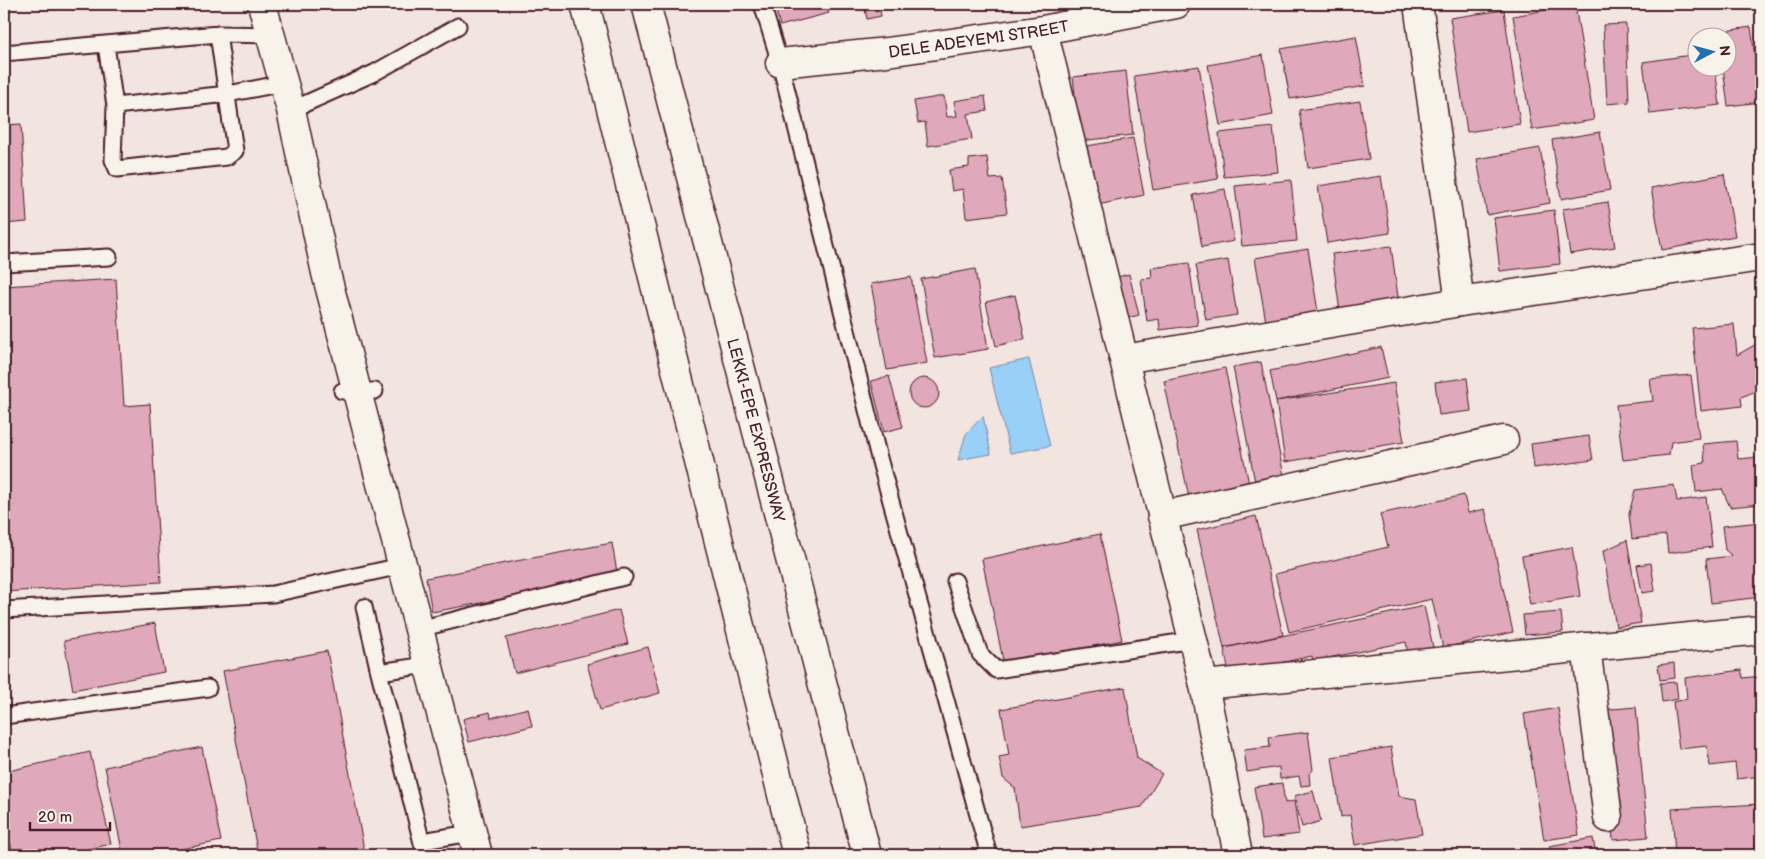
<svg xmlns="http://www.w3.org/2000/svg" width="1765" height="859" viewBox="0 0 1765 859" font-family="'Balsamiq Sans',sans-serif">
<rect width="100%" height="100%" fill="#f2e4df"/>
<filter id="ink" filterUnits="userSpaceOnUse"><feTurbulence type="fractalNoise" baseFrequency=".02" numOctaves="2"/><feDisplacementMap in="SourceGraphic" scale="10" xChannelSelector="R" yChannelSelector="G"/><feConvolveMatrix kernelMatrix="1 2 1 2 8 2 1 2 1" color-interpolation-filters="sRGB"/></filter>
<g filter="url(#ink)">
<!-- water -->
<path fill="#99d0f8" stroke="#7989a6" d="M1029,359L1050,446L1010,453L989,368Z
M983,416L991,454L958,460L966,434Z"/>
<!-- building -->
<path fill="#dfa8bb" stroke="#4a1f2b" d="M789,4H826L829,13L780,26L775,7Z
M864,4H879L881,16L867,19Z
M1575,5L1594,120L1532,130L1513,16Z
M1504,10L1520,124L1467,132L1450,18Z
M1626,24L1629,102L1607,104L1603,25Z
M1751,27L1761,102L1728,106L1723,68H1728V38H1718V32Z
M1356,36L1365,86L1290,99L1281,49Z
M1698,54V68H1715L1720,105L1650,114L1643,62Z
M1263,55L1273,115L1220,125L1208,65Z
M1199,66L1218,179L1153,190L1134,76Z
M1126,71L1133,135L1080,141L1073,77Z
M944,96L947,117L957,116L954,101L985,96L987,111L968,114L972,139L928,146L925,122L918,123L914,101Z
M1360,101L1369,159L1308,168L1299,110Z
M21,124L27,222L4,224V125Z
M1273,127L1278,172L1224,177L1219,133Z
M1600,132L1610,190L1561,199L1552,140Z
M1133,138L1144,195L1098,205L1087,146Z
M1540,148L1550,203L1487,215L1477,159Z
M987,157L990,179L1002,178L1007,213L966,218L963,189L952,191L949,170L969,167V159Z
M1724,174L1735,236L1662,250L1651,188Z
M1381,176L1390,233L1327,243L1318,186Z
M1291,180L1297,241L1242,246L1235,186Z
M1225,189L1234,241L1202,247L1193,195Z
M1608,202L1615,247L1570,254L1563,209Z
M1554,210L1560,264L1500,271L1494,218Z
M1391,246L1399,304L1340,312L1332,254Z
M1308,249L1318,312L1266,322L1255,258Z
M1228,260L1237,315L1206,320L1196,265Z
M1189,263L1198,325L1160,330L1159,319L1147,321L1141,279L1152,278L1151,268Z
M975,269L988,349L935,358L921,279Z
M1129,274L1139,315L1120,320L1110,279Z
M911,277L927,363L887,370L871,284Z
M116,279L124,406L150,404L161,582L4,592V286Z
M1015,295L1025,339L996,346L986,302Z
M1734,324L1737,355L1760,342L1761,389L1741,397L1742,406L1701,411L1692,328Z
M1381,347L1388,378L1276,401L1270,371Z
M1261,362L1284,476L1255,482L1233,367Z
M1225,368L1250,489L1190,502L1164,381Z
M1691,375L1699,438L1671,442L1669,455L1623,460L1616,405L1653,401L1650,379Z
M889,376L903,427L884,432L871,381Z
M1467,378L1471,411L1439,415L1435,382Z
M909 393a15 15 0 1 1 30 0a15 15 0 1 1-30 0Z
M1394,383L1404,442L1285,462L1276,401Z
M1589,436L1593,460L1534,468L1531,444Z
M1736,441L1738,459L1761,457V504L1730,507L1722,489L1696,492L1693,465L1705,463L1703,444Z
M1674,485L1677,501L1706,497L1712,547L1668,553L1666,535L1632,539L1629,514L1635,490Z
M1464,495L1468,513L1485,509L1513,632L1443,648L1432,599L1289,632L1275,574L1388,547L1380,514Z
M1256,516L1283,635L1224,648L1197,530Z
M1761,522V597L1711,603L1706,559L1732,556L1725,550L1722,526Z
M1100,534L1122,640L1004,665L982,559Z
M1627,540L1641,623L1616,627L1603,551Z
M612,543L618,578L432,612L426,578Z
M1572,547L1580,596L1530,605L1522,556Z
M1651,563L1655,591L1642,593L1637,565Z
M1424,606L1433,647L1408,653L1406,642L1313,661L1312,656L1229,674L1224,648Z
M619,610L628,644L515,673L506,638Z
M1561,612L1563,632L1525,635L1523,615Z
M155,623L164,672L73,690L64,641Z
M648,647L660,693L600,710L587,664Z
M327,651L365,855H258L223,671Z
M1674,663L1675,678L1660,680L1658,665Z
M1741,670L1743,678L1761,676V776L1737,779L1735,763L1710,766L1707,746L1679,749L1673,702L1687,699L1685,678Z
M1676,682L1678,699L1662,702L1660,683Z
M1125,687L1137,758L1162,774L1142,807L1020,826L1015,788L1003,778L999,757L1009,755L1001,709Z
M1636,707L1648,837L1613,840L1601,710Z
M528,708L532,726L469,742L463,719L490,712L491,718Z
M1558,708L1579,835L1544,840L1524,714Z
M1308,732L1313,770L1309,774L1310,785L1301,786L1299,776L1280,779L1279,767L1247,772L1244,750L1270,747L1269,737Z
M202,747L221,841L152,855H123L105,767Z
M1391,747L1399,796L1416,799L1422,834L1355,845L1350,815L1341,817L1332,757Z
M90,752L111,844L61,855H13L4,814V772Z
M1282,783L1285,803L1294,801L1299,834L1262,839L1254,787Z
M1313,791L1321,821L1302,827L1294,796Z
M1761,804V855H1675L1672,809Z
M1593,838L1596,855H1551L1549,846Z"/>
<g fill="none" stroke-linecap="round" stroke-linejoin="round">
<defs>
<path id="lane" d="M762,4L780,63L879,458L989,855
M106,45L115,106L113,160L117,169L227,157L235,151L218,34
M4,53L218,34L270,35
M115,106L228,94L284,83
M291,110L374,73L458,26
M4,263L109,257
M342,391H375
M955,581L980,654L996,670L1193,640
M364,607L379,672
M4,610L273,594L401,566
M419,629L624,577
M4,716L208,688
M422,841L471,833
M425,855L379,672L427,665"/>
<g id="street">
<path d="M262,4L291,110L326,273L478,855"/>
<path d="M1418,4L1460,302"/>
<path d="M1043,30L1204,685L1238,855"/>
<path id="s1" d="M780,63L887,52L1043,30L1176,4"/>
<path d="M1124,359L1460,302L1761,257"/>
<path d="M1162,516L1504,440"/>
<path d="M1586,647L1608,818"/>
<path d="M1204,685L1761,630"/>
</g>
<g id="highway">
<path d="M585,4L797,855"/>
<path id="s2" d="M646,4L867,855"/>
</g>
</defs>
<!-- lane casing -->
<use href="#lane" stroke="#4a1f2b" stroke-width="19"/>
<!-- street casing -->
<use href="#street" stroke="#4a1f2b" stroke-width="31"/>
<!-- highway casing -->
<use href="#highway" stroke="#4a1f2b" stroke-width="31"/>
<!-- lane -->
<use href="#lane" stroke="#f7f3e8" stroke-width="15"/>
<!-- street -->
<use href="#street" stroke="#f7f3e8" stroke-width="28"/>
<!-- highway -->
<use href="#highway" stroke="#f7f3e8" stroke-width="28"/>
</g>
</g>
<g text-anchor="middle" stroke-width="5" stroke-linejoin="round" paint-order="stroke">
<!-- street labels -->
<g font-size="16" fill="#4a1f2b" stroke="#f7f3e8">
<text dy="6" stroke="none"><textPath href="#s1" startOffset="200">DELE ADEYEMI STREET</textPath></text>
<text dy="6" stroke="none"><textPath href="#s2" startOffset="440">LEKKI-EPE EXPRESSWAY</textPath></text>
</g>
</g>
<!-- margin -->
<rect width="1765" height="859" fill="none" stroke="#f7f3e8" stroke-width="20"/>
<rect x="10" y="10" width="1745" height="839" fill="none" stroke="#4a1f2b" stroke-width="2" filter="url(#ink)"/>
<!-- north arrow -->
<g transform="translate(1712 52) rotate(84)"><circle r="24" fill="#f7f3e8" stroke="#b29e9c"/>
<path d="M0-4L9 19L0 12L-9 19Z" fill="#1f6fb2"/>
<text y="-8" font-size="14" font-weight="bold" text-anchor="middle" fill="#4a1f2b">N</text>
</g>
<!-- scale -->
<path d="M30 822v8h80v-8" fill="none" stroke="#4a1f2b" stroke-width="2.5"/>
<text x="38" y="822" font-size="15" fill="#4a1f2b" stroke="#f7f3e8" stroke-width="4" paint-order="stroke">20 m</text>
</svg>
